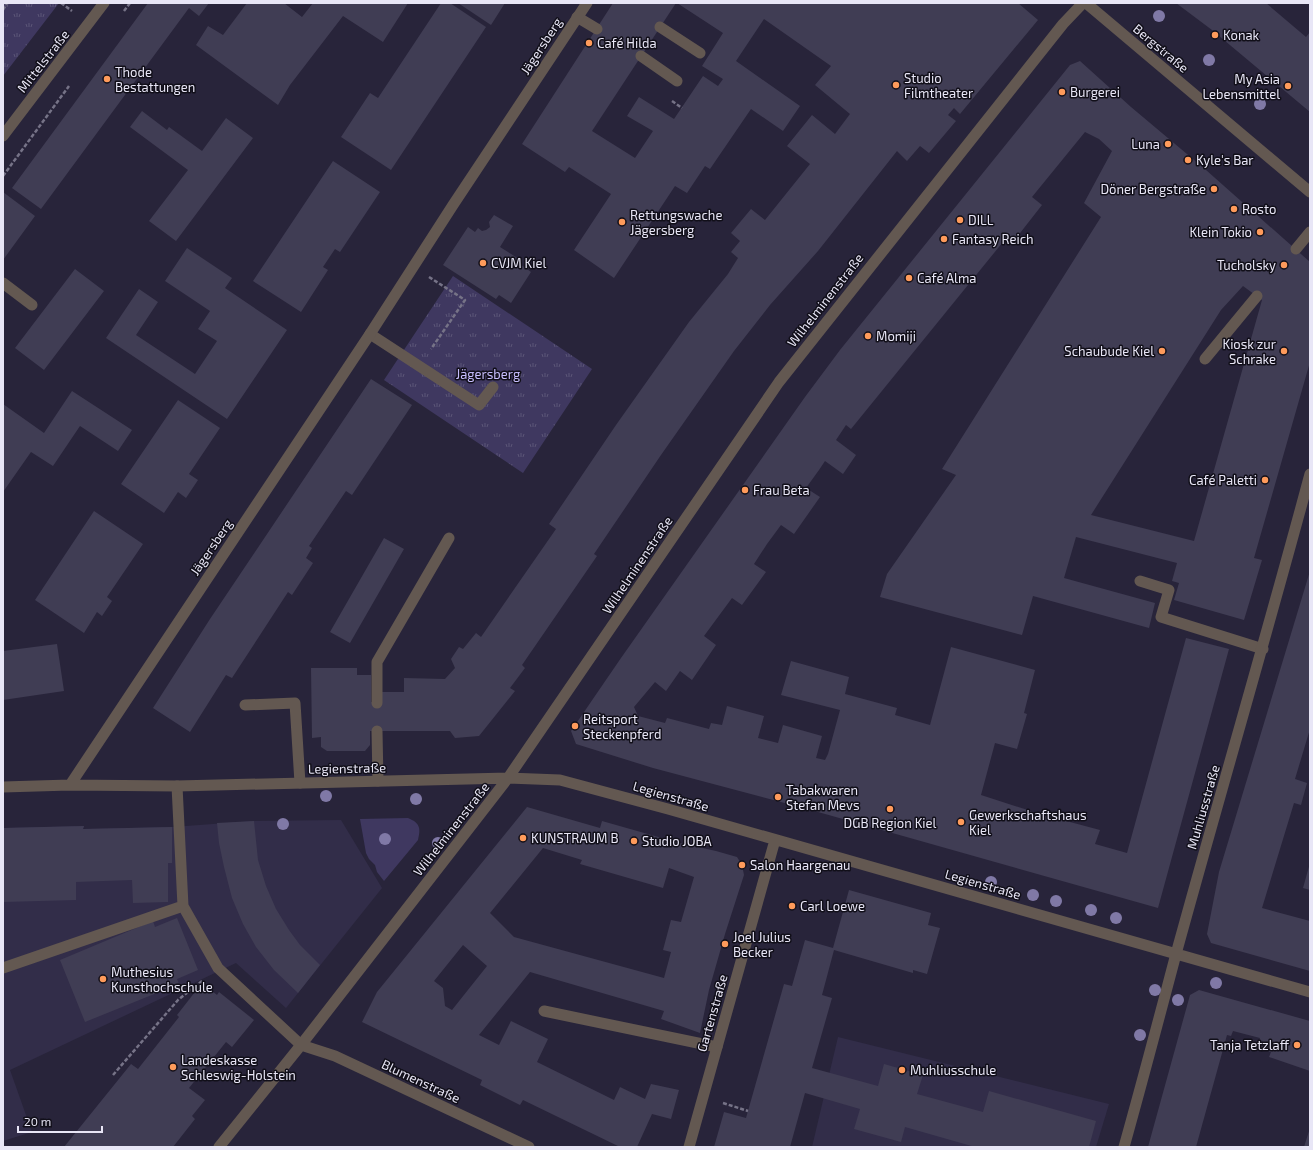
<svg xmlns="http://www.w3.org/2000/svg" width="1313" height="1150" viewBox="0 0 1313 1150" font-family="'Exo 2',sans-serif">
<defs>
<pattern id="park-tufts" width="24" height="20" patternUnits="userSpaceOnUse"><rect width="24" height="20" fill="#3f3860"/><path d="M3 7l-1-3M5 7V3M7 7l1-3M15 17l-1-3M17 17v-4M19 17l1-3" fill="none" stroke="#5b5577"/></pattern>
</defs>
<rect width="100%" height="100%" fill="#28243a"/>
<!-- built -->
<path fill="#322d49" d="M341,820L382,888L286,1008L236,963L10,1070L32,1132L3,1141V828L84,826L83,829L172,827L254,821Z
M838,1037L1109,1104L1096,1147H812Z"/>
<!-- grass -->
<path fill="#3f3860" d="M408,818C420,823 421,828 418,840L384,881L377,872L375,865L369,859L366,853L360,819Z"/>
<!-- park -->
<path fill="url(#park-tufts)" d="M3,3H59L3,76Z
M453,276L592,369L523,473L384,380Z"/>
<!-- building -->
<path fill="#403d54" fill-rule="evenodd" d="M148,3H209L199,16L189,8L41,209L12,188Z
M247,3H284L302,17L313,3H408L383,42L343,16L290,85L278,105L196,45L208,26L223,35Z
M441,3H450L486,27L391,170L341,137L370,93L378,98Z
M458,3H505L491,25Z
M613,3H676L592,131L635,158L653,131L627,116L639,97L674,119L703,76L718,86L723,79L702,66L723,33L677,3H1018L1038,20L960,114L954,108L948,115L956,121L929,153L920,146L907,161L897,151L818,251L770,305L734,351L661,455L594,554L597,556L522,665L525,668L510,688L515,691L479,736L455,738L450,731H370V745L365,751H327L321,747V737L312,738L311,668H357V675H371V702L381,703V692H404V678L445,679L455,668L451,659L459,647L463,649L476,633L481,637L556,529L549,524L616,425L689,322L728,274L738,258L731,252L740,241L731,233L751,209L765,220L810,164L787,146L812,115L835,134L850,114L815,85L831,66L764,19L736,61L800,106L783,131L751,109L710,169L705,166L687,193L675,186L614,278L574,250L611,194L569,167L565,172L522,144Z
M1176,3H1266L1306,37L1310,32V112L1212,30Z
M1080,61L1131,107L1206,170L1310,262V362L1254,558L1262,560L1244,620L1174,600L1179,583L1172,581L1177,563L1076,537L1064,578L1155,603L1149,628L1033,596L1022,635L880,597L887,574L956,475L942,469L1101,217L1084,203L1112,151L1099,139L1085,132L1032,197L1042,205L1013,242L1007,237L851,429L846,425L836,440L856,455L843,474L825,461L819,470L806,488L820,497L794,534L781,525L767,544L754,564L766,572L742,605L732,598L704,636L716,645L692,680L680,671L666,691L655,682L634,707L638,716L665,723L667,718L709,729L711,723L722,725L727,706L764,716L758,738L778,743L783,725L822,736L816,758L825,760L828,754L840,710L781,695L791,661L849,677L845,694L897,708L895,715L930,725L951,647L1035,670L1024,713L1027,714L1017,749L995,743L981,795L1040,814L1100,830L1095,844L1127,853L1186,638L1229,649L1158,908L811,810L653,768L576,744L571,731L621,658L805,397L840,350L1070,65ZM1243,286L1262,300L1194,541L1091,515L1221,310Z
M142,111L167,130L169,127L202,151L226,118L253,138L176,241L149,221L188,170L130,127Z
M333,161L380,192L340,252L335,249L323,267L328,270L301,312L253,281Z
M3,192L35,216L3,260Z
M494,215L513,226L500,247L522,261L520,264L531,272L511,303L499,295L496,299L443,265L468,227L475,232L478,228L482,231L486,230L490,227L489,222Z
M187,248L232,278L225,288L287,330L227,419L106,338L139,289L158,302L136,335L195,374L217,341L198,329L210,311L165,281Z
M75,269L104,291L44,370L15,348Z
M371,379L412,405L352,495L346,491L309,546L312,548L306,558L313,563L292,595L288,592L232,678L226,675L190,732L153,708L210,619Z
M72,391L132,430L118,451L80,426L53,466L31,452L3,492V404L44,433Z
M178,400L220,428L189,474L198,480L186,498L178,492L164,513L121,484Z
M94,511L143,544L107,597L112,601L102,616L97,612L84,633L35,600Z
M384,538L404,549L350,643L330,632Z
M1310,571V729L1295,779L1307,783L1301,805L1294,803L1262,908L1310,921V971L1211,943L1207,934L1219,872Z
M57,644L64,691L3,700V651Z
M527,807L600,828L602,821L676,842L716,851L737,857L742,865L744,875L725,934L709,990L700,1033L661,1019L664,1011L530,972L479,1035L499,1045L511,1021L548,1039L537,1062L614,1100L620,1087L645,1099L651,1084L679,1090L671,1119L652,1114L637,1147H620L523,1100L520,1105L480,1085L482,1080L362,1022L377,992ZM543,848L582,860L580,864L663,888L669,868L694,877L681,922L671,920L663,950L671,952L664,978L514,937L490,913ZM463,945L487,966L452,1010L445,1006L443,988L434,981Z
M254,821L258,860L266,886L276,909L289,930L300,945L320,965L298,993L274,970L256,947L243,924L232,898L224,867L219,843L217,823Z
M84,826L83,829L172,827V863H168V902L133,903L132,880L76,882V900L3,902V828Z
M1310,863V890L1303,888Z
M849,890L931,913L928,925L940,928L927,974L913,970V973L834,950L822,995L832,998L812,1068L878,1086L884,1064L923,1075L917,1094L983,1112L989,1091L1096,1121L1089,1147H975L905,1127L901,1142L854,1129L860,1109L805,1093L790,1147H714L724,1112L746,1118L784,984L792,986L805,940L833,948Z
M177,918L198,970L177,979L179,984L85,1022L60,960L153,921L155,927Z
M202,983L217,995L219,992L254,1020L232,1047L226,1042L189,1088L205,1100L192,1116L195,1119L173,1147H64L131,1064L138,1069L179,1017L177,1015Z
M1199,990L1310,1021V1071L1269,1057L1271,1052L1257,1048L1260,1038L1233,1031L1231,1036L1227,1035L1196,1147H1148L1190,995Z
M1310,1128V1147H1304Z"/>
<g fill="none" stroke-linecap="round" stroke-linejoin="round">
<!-- path -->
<path stroke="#767387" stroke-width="2.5" stroke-dasharray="4 2" stroke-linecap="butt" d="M61,3L72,11
M3,10L7,3
M124,11L130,3
M672,101L682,108
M3,176L69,86
M429,277L465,300L431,349
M113,1075L178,1000L202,981
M723,1103L748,1111"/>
<!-- service -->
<path stroke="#635851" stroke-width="11" d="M577,17L597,29
M660,27L700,53
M641,56L677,81
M1296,249L1310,232
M3,283L32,305
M370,334L479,405L493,387
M1205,359L1257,296
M1140,581L1169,590L1161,617L1263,649
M377,703V662L449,538
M245,705L295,703L300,783
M377,731L378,781
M177,786L183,906L218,968L301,1045
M3,968L183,906
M544,1011L717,1047"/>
<!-- minor -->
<path stroke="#635851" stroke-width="11" d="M3,136L104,3
M70,785L370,334L453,205L587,3
M3,787L70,785L177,786L508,778L560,780L668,809L1310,992
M301,1045L335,1056L529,1147
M219,1147L301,1045L508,778L779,382L1063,24L1083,3
M689,1147L775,840
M1124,1147C1142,1083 1159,1018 1176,954C1220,794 1267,634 1310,474"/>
<!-- tertiary -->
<path stroke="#635851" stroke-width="11" d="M1086,3L1310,192"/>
</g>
<!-- trees -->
<g fill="#8079a6">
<circle cx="1159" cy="16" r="6"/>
<circle cx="1209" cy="60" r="6"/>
<circle cx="1260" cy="104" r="6"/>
<circle cx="326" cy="796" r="6"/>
<circle cx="416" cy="799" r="6"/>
<circle cx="283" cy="824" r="6"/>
<circle cx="385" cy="839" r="6"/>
<circle cx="438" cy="843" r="6"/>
<circle cx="991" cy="882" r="6"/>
<circle cx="1033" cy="895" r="6"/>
<circle cx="1056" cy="901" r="6"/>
<circle cx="1091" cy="910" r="6"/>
<circle cx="1116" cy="918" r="6"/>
<circle cx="1216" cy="983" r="6"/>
<circle cx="1155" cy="990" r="6"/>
<circle cx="1178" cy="1000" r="6"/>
<circle cx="1140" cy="1035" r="6"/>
</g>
<!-- markers -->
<g fill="#ff9b5b" stroke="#110f19" stroke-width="1.5">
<circle cx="1215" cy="35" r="4"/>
<circle cx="589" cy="43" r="4"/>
<circle cx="107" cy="79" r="4"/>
<circle cx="896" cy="85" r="4"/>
<circle cx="1288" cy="86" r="4"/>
<circle cx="1062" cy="92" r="4"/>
<circle cx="1168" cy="144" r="4"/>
<circle cx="1188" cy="160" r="4"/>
<circle cx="1214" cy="189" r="4"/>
<circle cx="1234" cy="209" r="4"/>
<circle cx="960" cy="220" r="4"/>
<circle cx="622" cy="222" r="4"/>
<circle cx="1260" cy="232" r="4"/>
<circle cx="944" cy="239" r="4"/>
<circle cx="483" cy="263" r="4"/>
<circle cx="1284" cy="265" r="4"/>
<circle cx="909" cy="278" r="4"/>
<circle cx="868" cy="336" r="4"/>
<circle cx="1162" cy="351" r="4"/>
<circle cx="1284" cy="351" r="4"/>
<circle cx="1265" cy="480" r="4"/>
<circle cx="745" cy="490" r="4"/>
<circle cx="575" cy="726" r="4"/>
<circle cx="778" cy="797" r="4"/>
<circle cx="890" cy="809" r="4"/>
<circle cx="961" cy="822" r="4"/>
<circle cx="523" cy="838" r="4"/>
<circle cx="634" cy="841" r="4"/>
<circle cx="742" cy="865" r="4"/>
<circle cx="792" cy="906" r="4"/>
<circle cx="725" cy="944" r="4"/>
<circle cx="103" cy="979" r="4"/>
<circle cx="1297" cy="1045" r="4"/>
<circle cx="173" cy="1067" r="4"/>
<circle cx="902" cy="1070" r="4"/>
</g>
<g text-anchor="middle" stroke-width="3" stroke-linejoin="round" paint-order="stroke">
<!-- poi labels -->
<g font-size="13" fill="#e8e6f6" stroke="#110f19" text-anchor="start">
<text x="1223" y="40">Konak</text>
<text x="597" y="48">Café Hilda</text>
<text x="115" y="77">Thode<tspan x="115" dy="15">Bestattungen</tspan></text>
<text x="904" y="83">Studio<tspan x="904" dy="15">Filmtheater</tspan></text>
<text x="1280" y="84" text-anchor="end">My Asia<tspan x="1280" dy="15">Lebensmittel</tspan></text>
<text x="1070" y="97">Burgerei</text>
<text x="1160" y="149" text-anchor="end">Luna</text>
<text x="1196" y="165">Kyle's Bar</text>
<text x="1206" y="194" text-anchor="end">Döner Bergstraße</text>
<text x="1242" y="214">Rosto</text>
<text x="630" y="220">Rettungswache<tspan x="630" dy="15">Jägersberg</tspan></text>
<text x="968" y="225">DILL</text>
<text x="1252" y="237" text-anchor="end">Klein Tokio</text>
<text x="952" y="244">Fantasy Reich</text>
<text x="491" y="268">CVJM Kiel</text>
<text x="1276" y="270" text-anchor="end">Tucholsky</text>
<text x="917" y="283">Café Alma</text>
<text x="876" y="341">Momiji</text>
<text x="1276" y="349" text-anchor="end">Kiosk zur<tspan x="1276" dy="15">Schrake</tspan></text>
<text x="1154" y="356" text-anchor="end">Schaubude Kiel</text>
<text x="1257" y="485" text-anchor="end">Café Paletti</text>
<text x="753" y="495">Frau Beta</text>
<text x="583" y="724">Reitsport<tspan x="583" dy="15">Steckenpferd</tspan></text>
<text x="786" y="795">Tabakwaren<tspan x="786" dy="15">Stefan Mevs</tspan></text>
<text x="969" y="820">Gewerkschaftshaus<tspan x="969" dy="15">Kiel</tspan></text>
<text x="890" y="828" text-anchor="middle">DGB Region Kiel</text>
<text x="531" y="843">KUNSTRAUM B</text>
<text x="642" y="846">Studio JOBA</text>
<text x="750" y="870">Salon Haargenau</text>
<text x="800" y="911">Carl Loewe</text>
<text x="733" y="942">Joel Julius<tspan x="733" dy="15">Becker</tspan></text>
<text x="111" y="977">Muthesius<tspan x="111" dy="15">Kunsthochschule</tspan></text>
<text x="1289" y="1050" text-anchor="end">Tanja Tetzlaff</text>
<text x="181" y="1065">Landeskasse<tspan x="181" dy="15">Schleswig-Holstein</tspan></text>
<text x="910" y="1075">Muhliusschule</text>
</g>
<!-- street labels -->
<g font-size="13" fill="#e8e6f6" stroke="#110f19">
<text transform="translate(541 46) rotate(-57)" y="5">Jägersberg</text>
<text transform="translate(1161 48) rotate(40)" y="5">Bergstraße</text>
<text transform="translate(43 61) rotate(-52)" y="5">Mittelstraße</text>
<text transform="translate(825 300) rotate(-52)" y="5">Wilhelminenstraße</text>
<text transform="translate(211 547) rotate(-56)" y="5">Jägersberg</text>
<text transform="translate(637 565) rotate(-56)" y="5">Wilhelminenstraße</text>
<text transform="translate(347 768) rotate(-1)" y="5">Legienstraße</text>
<text transform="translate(671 796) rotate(16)" y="5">Legienstraße</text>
<text transform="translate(1203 807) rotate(-74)" y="5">Muhliusstraße</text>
<text transform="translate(451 829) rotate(-52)" y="5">Wilhelminenstraße</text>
<text transform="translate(983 884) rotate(16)" y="5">Legienstraße</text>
<text transform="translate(712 1013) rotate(-74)" y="5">Gartenstraße</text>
<text transform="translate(421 1081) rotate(25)" y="5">Blumenstraße</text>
</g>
<!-- park labels -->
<g font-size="13" fill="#c8befe" stroke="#110f19">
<text x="488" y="379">Jägersberg</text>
</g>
</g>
<!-- border -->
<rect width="1313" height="1150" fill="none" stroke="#e8e6f6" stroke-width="8"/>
<!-- scale -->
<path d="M18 1126v6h84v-6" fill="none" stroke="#e8e6f6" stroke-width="2"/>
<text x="24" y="1126" font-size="12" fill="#e8e6f6" stroke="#110f19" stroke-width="3" paint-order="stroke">20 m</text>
</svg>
